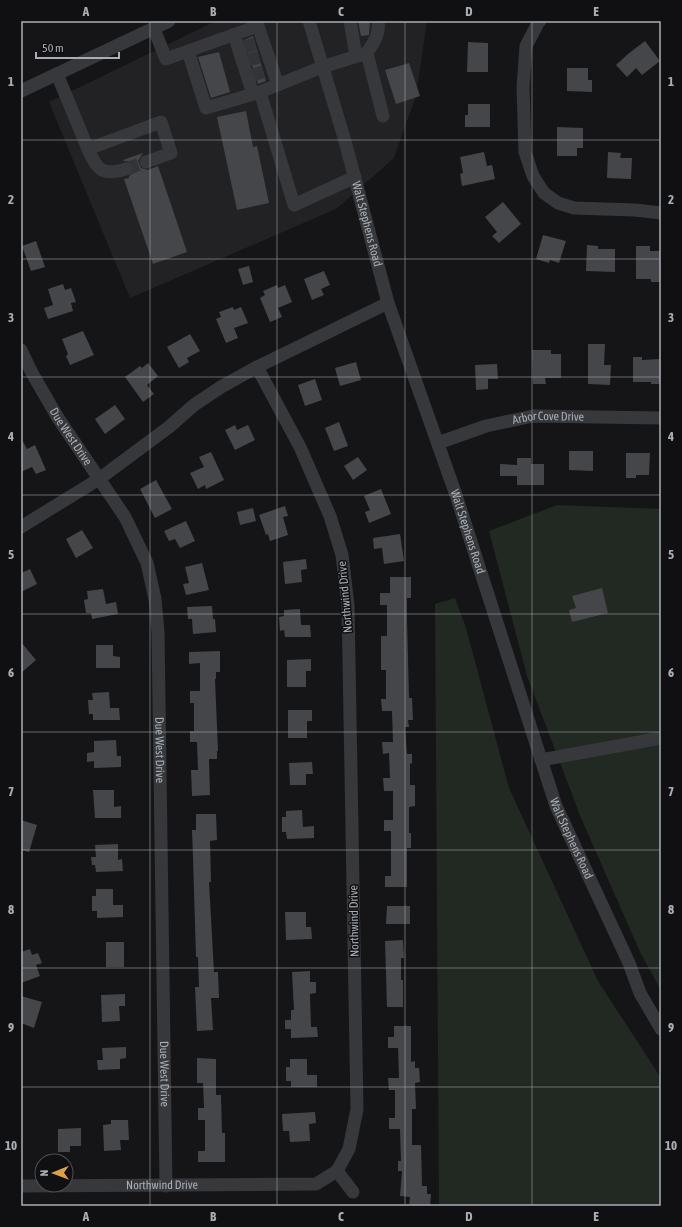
<svg xmlns="http://www.w3.org/2000/svg" width="682" height="1227" viewBox="0 0 682 1227" font-family="'Asap Condensed',sans-serif">
<rect width="100%" height="100%" fill="#151517"/>
<!-- built -->
<path fill="#222224" d="M216,21H427L416,96L394,158L336,209L130,298L49,102Z"/>
<!-- green -->
<path fill="#222822" d="M557,505L661,509V990L641,954L581,818L527,676L489,531Z
M455,598L466,628L509,788L598,981L661,1078V1206H439L435,604Z"/>
<!-- building -->
<path fill="#454649" d="M358,21H370L369,35L361,36Z
M253,36L266,81L258,84L244,40Z
M645,41L660,61L642,75L636,68L627,77L616,65L628,54Z
M468,42L488,43V72H467Z
M219,52L230,92L211,98L198,57Z
M409,63L420,96L396,104L385,70Z
M567,68H588V80H592V92L567,91Z
M468,104H490V127H465V115H468Z
M246,111L253,147L257,146L269,203L237,210L217,117Z
M557,127L583,128V148H577V156H557Z
M484,152L487,166L492,165L495,179L462,186L460,174L463,173L460,157Z
M608,152L621,153L620,158H632L631,179L607,178Z
M143,153L138,161L141,168L148,170L158,166L187,252L153,264L124,179L129,178V176L132,174L134,167L131,163L128,161H124L123,160Z
M503,202L521,224L499,243L492,236L497,232L485,217Z
M543,235L566,241L559,263L550,260L549,263L536,259Z
M36,241L45,267L31,271L22,246Z
M587,245L598,246V249H615V272L586,271Z
M636,246H650V251H661V282H651V279H636Z
M249,266L253,282L243,285L238,269Z
M324,271L330,285L321,289L324,295L312,300L304,279Z
M63,284L65,290L71,288L76,302L71,303L73,311L48,319L44,308L53,305L48,289Z
M277,285L278,288L285,285L292,302L278,308L282,317L270,322L260,298L265,295L263,291Z
M233,307L234,310L241,307L248,323L234,328L238,338L226,343L216,319L221,317L219,312Z
M83,331L94,355L70,365L66,356L68,354L62,339Z
M190,334L200,351L187,358L189,362L179,368L167,347Z
M588,344H605L604,365H611L610,385L588,384Z
M532,350H551V354H561V378H545L546,384H533Z
M633,357H642V360L661,359V384H651V382H633Z
M356,362L361,380L340,386L335,368Z
M148,363L158,376L147,385L154,394L143,402L125,377L140,366L142,368Z
M497,364L498,379H488V389L476,390L475,365Z
M315,379L322,400L305,406L298,385Z
M115,405L125,419L105,434L95,419Z
M339,422L348,446L334,451L325,428Z
M235,425L237,430L248,425L255,440L235,450L225,430Z
M21,438L27,449L35,445L46,470L36,474L32,467L21,472Z
M569,451H593V471L569,470Z
M211,452L224,480L206,489L205,485L198,489L190,473L204,467L199,457Z
M626,453H650L649,475H636V478H626Z
M358,457L367,470L353,480L344,466Z
M517,458H531V464H544V485H517V476H500V464L517,465Z
M156,480L172,509L155,518L140,489Z
M381,489L391,514L369,523L365,512L370,510L364,496Z
M285,506L288,516L283,517L288,535L270,541L268,534L266,535L259,515Z
M253,508L256,521L240,525L237,512Z
M186,521L195,541L180,548L175,539L169,541L164,531Z
M82,530L93,548L76,558L66,539Z
M400,534L404,561L384,564L382,548L374,549L373,538Z
M306,559L307,569L301,570L302,582L285,584L283,562Z
M202,563L209,590L186,595L183,584L189,583L185,567Z
M30,569L37,584L21,592V573Z
M390,577H411V598H407V619L409,698H412L413,720H408L409,727H405L407,754H412V763L410,764V785H415V806L409,807V833H411V848H407V887H385V876H391V831H384V820H393V791H384L383,778H390L389,753L383,754L382,742H393L392,711H382L381,699H386V670H381V636H387V605H380V593H390Z
M602,588L608,613L572,622L569,610L576,608L572,596Z
M103,589L106,604L116,602L118,614L92,619L91,613H86L84,600L88,599L87,591Z
M212,606L213,619H215L216,632L193,634L192,619H188L187,607Z
M300,609L301,625H310L311,637H285L284,630L280,631L279,617L284,616V610Z
M21,642L36,660L21,673Z
M96,645H113V656L120,657V668H96Z
M220,651V672H216V679H215L218,751H217V759H209L210,795L192,796L191,770H198L197,742H190V731H194V703H190V691H200V663L189,664V652Z
M311,659V671H306V687H287V660Z
M109,692L110,708H119L120,720H93V714H89L88,700H93L92,693Z
M288,710H312V721H307V738H288Z
M116,740L117,756H121V767L94,768V761L87,762V753L94,752V741Z
M312,762L313,774H306V785H290L289,763Z
M93,790H114V807L121,806V818H95Z
M302,810L303,827L314,826V838L287,839L286,832H282V817H286V811Z
M196,814H216L217,840L210,841L211,882H209L214,972H218L219,998H211L213,1030L197,1031L195,987H199L198,957H196L193,858L192,830H196Z
M21,820L37,825L29,852L21,850Z
M118,844V860L122,859L123,871L96,872L95,865H92L91,857H96L95,845Z
M96,889H113V905H123V917L97,918V911H92V896H96Z
M387,906H410V924H386Z
M285,912H306V927H311L312,939L286,940Z
M403,940L404,958H401V980H403V1007H387L385,941Z
M106,942H124V967H106Z
M30,949L32,955L38,953L42,963L36,965L40,976L21,983V952Z
M310,971V982H316V993L310,994L311,1027H317L318,1037L291,1038V1029H285V1020H291V1010H294L292,972Z
M125,994V1006H119L120,1021L102,1022L101,995Z
M21,996L42,1002L34,1028L21,1023Z
M394,1026H411V1062L415,1061V1068H419L420,1082L415,1083L416,1109H412V1145H421L422,1186H427V1194H431L430,1206H409L410,1197L400,1196L402,1171H398V1161H401L400,1129H389V1118H395V1090H389L388,1078H399L398,1048H388V1037H394Z
M126,1047V1058L120,1059V1069L98,1070L97,1060H103L102,1048Z
M197,1058L216,1059V1095H221L222,1133H225V1162H198V1151H205V1120H198V1108H204L203,1083H197Z
M290,1059H307V1075H317V1087H291V1081H286V1067H290Z
M315,1112L316,1123L309,1124L310,1141L290,1142L289,1131H283L282,1114Z
M111,1120H128L129,1140H120L121,1150L104,1151L103,1125L111,1124Z
M81,1128V1146H70V1152H58V1129Z"/>
<g fill="none" stroke-linecap="round" stroke-linejoin="round">
<!-- minor-tunnel -->
<path stroke="#333437" stroke-width="13" stroke-dasharray="13 6" stroke-linecap="butt" d="M244,47L255,44
M248,60L259,57
M252,75L263,72
M126,169L146,162"/>
<!-- minor -->
<g stroke="#37383b" stroke-width="13">
<path id="s1" d="M309,21L345,141L388,303L456,495L556,806L629,963L640,993L661,1029"/>
<path d="M350,21L356,56"/>
<path d="M540,21L538,23L526,46L523,87L525,152L533,176L544,193L558,203L574,208L635,210L661,213"/>
<path d="M154,29L166,59L188,51L206,108L260,92L294,205L355,177"/>
<path d="M234,35L253,94"/>
<path d="M188,51L258,26L278,85"/>
<path d="M367,53C374,42 380,34 378,21"/>
<path d="M57,74L88,149L161,122L171,153L146,162"/>
<path d="M21,91L169,21"/>
<path d="M260,92L322,67L367,53L383,116"/>
<path d="M88,149C97,171 103,176 126,169"/>
<path id="s2" d="M21,350L32,373L58,418L125,517L147,563L155,599L158,632L166,1186"/>
<path id="s3" d="M438,443L486,426L533,416L661,418"/>
<path d="M21,527L99,479L169,427L194,405L221,387L257,367L388,303"/>
<path d="M541,760L661,738"/>
<path d="M337,1171L353,1192"/>
<path id="s4" d="M21,1186L316,1184L337,1171L349,1149L357,1109L348,605L342,555L330,516L300,447L257,367"/>
</g>
</g>
<!-- grid -->
<path fill="none" stroke="#a9aeb5" stroke-width="1" stroke-opacity="0.55" d="M150,21V1206M277,21V1206M405,21V1206M532,21V1206M21,140H661M21,259H661M21,377H661M21,495H661M21,614H661M21,732H661M21,850H661M21,968H661M21,1087H661"/>
<g text-anchor="middle" stroke-width="3" stroke-linejoin="round" paint-order="stroke">
<!-- street labels -->
<g font-size="12" fill="#a9aeb5" stroke="#101012">
<text dy="4" stroke="none"><textPath href="#s1" startOffset="211">Walt Stephens Road</textPath></text>
<text dy="4" stroke="none"><textPath href="#s3" startOffset="114">Arbor Cove Drive</textPath></text>
<text dy="4" stroke="none"><textPath href="#s2" startOffset="100">Due West Drive</textPath></text>
<text dy="4" stroke="none"><textPath href="#s1" startOffset="535">Walt Stephens Road</textPath></text>
<text transform="translate(345 597) rotate(-95)" y="4">Northwind Drive</text>
<text dy="4" stroke="none"><textPath href="#s2" startOffset="436">Due West Drive</textPath></text>
<text dy="4" stroke="none"><textPath href="#s1" startOffset="859">Walt Stephens Road</textPath></text>
<text transform="translate(354 921) rotate(-91)" y="4">Northwind Drive</text>
<text dy="4" stroke="none"><textPath href="#s2" startOffset="760">Due West Drive</textPath></text>
<text dy="4" stroke="none"><textPath href="#s4" startOffset="141">Northwind Drive</textPath></text>
</g>
</g>
<!-- border -->
<rect width="682" height="1227" fill="none" stroke="#101012" stroke-width="44"/>
<!-- north arrow -->
<g transform="translate(54 1173) rotate(269)"><circle r="19" fill="#101012" stroke="#4d4f53"/>
<path d="M0-3L7 15L0 10L-7 15Z" fill="#dba04a"/>
<text y="-6" font-size="11" font-weight="bold" text-anchor="middle" fill="#a9aeb5">N</text>
</g>
<!-- scale -->
<path d="M36 52v6h83v-6" fill="none" stroke="#a9aeb5" stroke-width="2"/>
<text x="42" y="52" font-size="12" fill="#a9aeb5" stroke="#101012" stroke-width="3" paint-order="stroke">50 m</text>
<rect x="22" y="22" width="638" height="1183" fill="none" stroke="#a9aeb5" stroke-width="1.5"/>
<g font-size="13" text-anchor="middle" font-weight="bold" fill="#a9aeb5">
<text x="86" y="16">A</text>
<text x="213" y="16">B</text>
<text x="341" y="16">C</text>
<text x="469" y="16">D</text>
<text x="596" y="16">E</text>
<text x="11" y="86">1</text>
<text x="671" y="86">1</text>
<text x="11" y="204">2</text>
<text x="671" y="204">2</text>
<text x="11" y="322">3</text>
<text x="671" y="322">3</text>
<text x="11" y="441">4</text>
<text x="671" y="441">4</text>
<text x="11" y="559">5</text>
<text x="671" y="559">5</text>
<text x="11" y="677">6</text>
<text x="671" y="677">6</text>
<text x="11" y="796">7</text>
<text x="671" y="796">7</text>
<text x="11" y="914">8</text>
<text x="671" y="914">8</text>
<text x="11" y="1032">9</text>
<text x="671" y="1032">9</text>
<text x="11" y="1150">10</text>
<text x="671" y="1150">10</text>
<text x="86" y="1221">A</text>
<text x="213" y="1221">B</text>
<text x="341" y="1221">C</text>
<text x="469" y="1221">D</text>
<text x="596" y="1221">E</text>
</g>
</svg>
